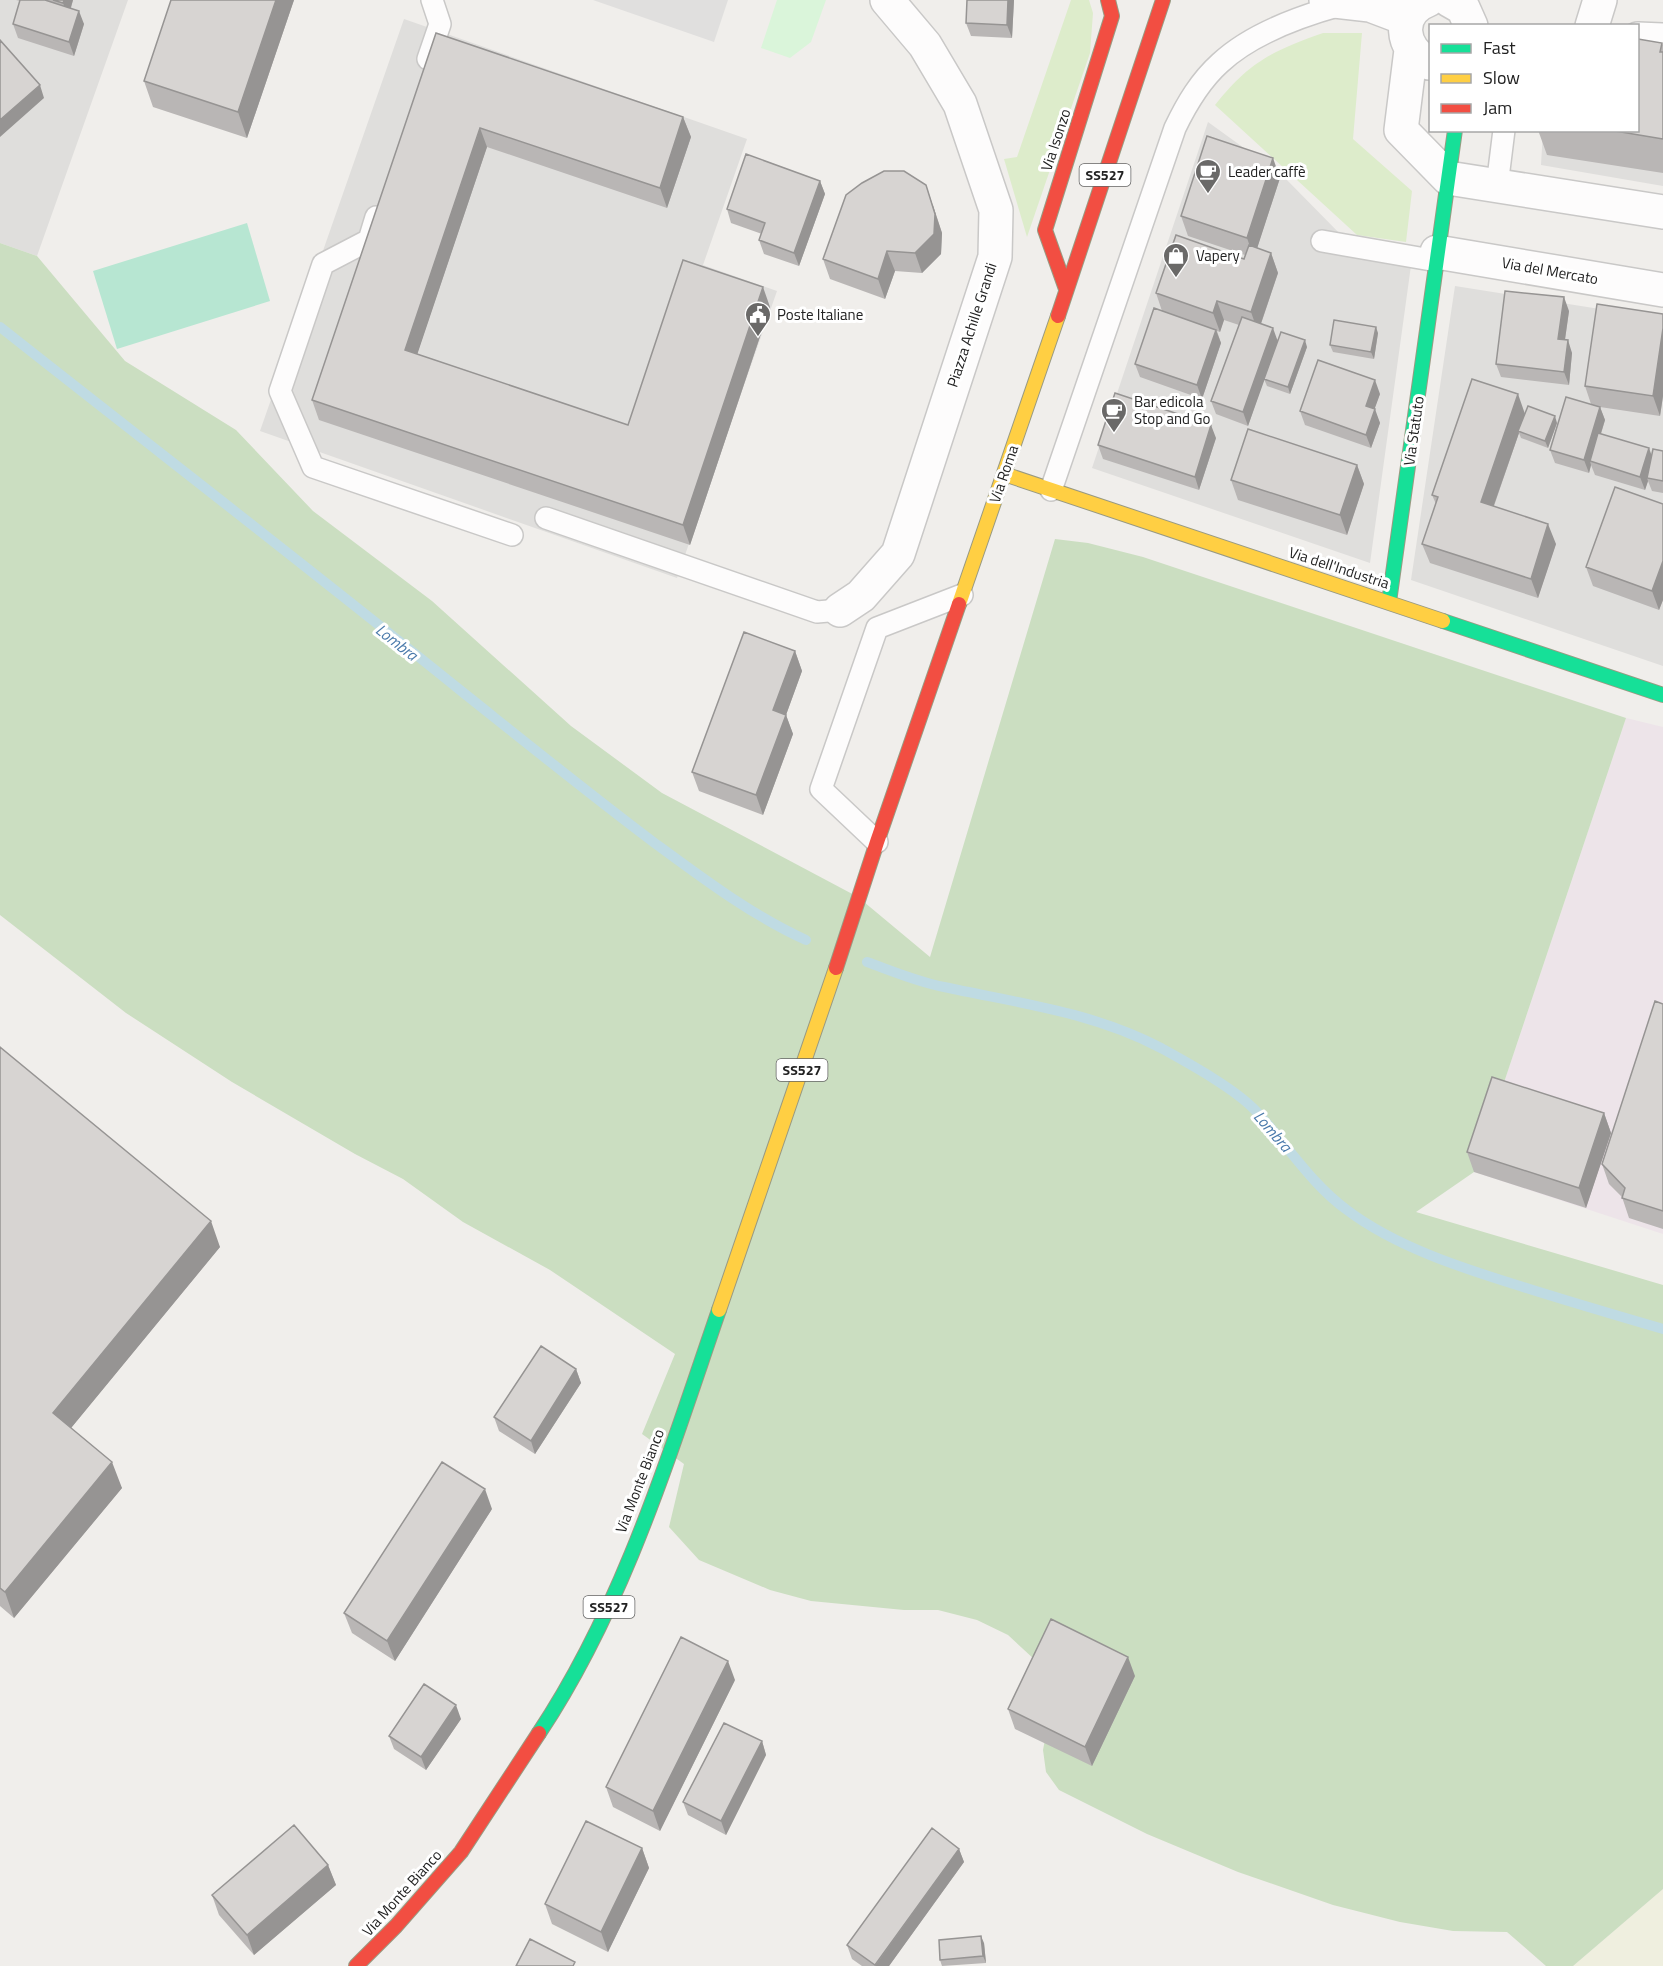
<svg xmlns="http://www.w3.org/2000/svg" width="1663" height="1966" viewBox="0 0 1663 1966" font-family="'Titillium Web',sans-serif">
<rect width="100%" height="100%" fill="#f0eeeb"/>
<!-- residential -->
<path fill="#dfdedc" d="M0,0H128L37,256L0,243Z
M404,19L747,139L703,265L777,291L677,578L260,431Z
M1663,61V186L1541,165L1543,131L1638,130Z
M1208,122L1284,177L1347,241L1413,251L1370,563L1092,468Z
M1455,286L1663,319V666L1411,580Z"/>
<!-- industrial -->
<path fill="#ede4e9" d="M1626,718L1663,727V1234L1474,1172Z"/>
<!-- farmland -->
<path fill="#efefdf" d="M1663,1889V1966H1573Z"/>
<!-- grass -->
<path fill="#ddeccb" d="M1071,0H1089L1093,13L1090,53L1027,237L1004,159L1017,157Z
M1323,33H1362L1353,139L1412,191L1406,242L1357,235L1215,105C1249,62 1272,51 1323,33Z"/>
<!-- forest -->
<path fill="#cbdec1" d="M0,243L37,256L125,361L236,430L313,511L432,601L571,726L662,793L858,897L930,957L1055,539L1088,543L1143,557L1626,718L1474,1172L1416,1212L1663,1285V1889L1573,1966H1546L1507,1932L1453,1931L1400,1922L1333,1905L1238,1872L1147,1834L1059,1790L1046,1772L1043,1750L1048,1724L1035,1660L1008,1635L977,1620L938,1610H904L811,1601L770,1590L699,1560L669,1527L684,1464L642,1434L675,1354L550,1270L463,1222L403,1179L355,1154L232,1082L126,1013L0,915Z"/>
<!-- park -->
<path fill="#daf5da" d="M777,0H826L811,42L790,58L761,48Z"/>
<!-- pitch -->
<path fill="#b7e6d2" d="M247,223L270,301L117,349L93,271Z"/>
<!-- parking -->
<path fill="#e0dfde" d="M593,0H728L714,42Z"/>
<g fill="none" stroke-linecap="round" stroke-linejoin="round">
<!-- stream -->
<path stroke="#bfdbe3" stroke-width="10" d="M0,327C153,448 308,567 460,690C524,741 587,792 652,841C701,877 751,915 806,940
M867,962C892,971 918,982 944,987C1018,1003 1093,1012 1161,1048C1188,1063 1234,1088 1255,1110C1286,1143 1310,1183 1347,1210C1396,1247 1462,1268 1520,1286C1567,1301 1615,1315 1663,1329"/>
<defs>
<path id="lane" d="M428,59L440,24L432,0
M1497,186L1504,130
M376,217L369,240L323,264L280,391L313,467L512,535
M1322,241L1437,261
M1051,490L1175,128C1187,103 1200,81 1220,63C1251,34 1301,16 1341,5
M546,518L817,612L840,610
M877,842L821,789L877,628L962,595"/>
<path id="street" d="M1326,0L1370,5L1407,19
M1428,0C1396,12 1400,50 1429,63
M1449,0L1463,8L1471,26
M1592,26L1600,0
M1638,39L1663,40
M1411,50L1401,130L1448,178L1663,212
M1437,252L1663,290
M840,610L861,596L898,554L995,257L996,210L960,104L925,45L887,0"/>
<path id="fast" d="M1389,602L1455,130
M1443,621L1663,695
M539,1733C624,1605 669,1455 719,1310"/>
<path id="slow" d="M1004,474L1443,621
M959,604L1058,316
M719,1310L836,968"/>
<path id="jam" d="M1066,289L1045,230L1112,16L1108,0
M1058,316L1163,0
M836,968L877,842L959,604
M356,1966L396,1926L461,1852L539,1733"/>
</defs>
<!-- lane casing -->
<use href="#lane" stroke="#c9c8c7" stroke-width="24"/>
<!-- street casing -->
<use href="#street" stroke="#c9c8c7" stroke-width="36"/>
<!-- fast casing -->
<use href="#fast" stroke="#999a82" stroke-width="16"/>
<!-- slow casing -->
<use href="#slow" stroke="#999a82" stroke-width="16"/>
<!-- jam casing -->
<use href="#jam" stroke="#999a82" stroke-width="16"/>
<!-- lane -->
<use href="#lane" stroke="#fdfcfc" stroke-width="21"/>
<!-- street -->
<use href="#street" stroke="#fdfcfc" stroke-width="33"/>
<!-- fast -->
<use href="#fast" stroke="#16e098" stroke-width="14"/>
<!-- slow -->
<use href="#slow" stroke="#ffcf43" stroke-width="14"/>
<!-- jam -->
<use href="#jam" stroke="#f24e42" stroke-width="14"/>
</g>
<!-- wall -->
<path fill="#b9b6b5" d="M16,0H73L71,8L84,24L74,56L18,38L13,24L20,1Z
M171,0H294L247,138L153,107L144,81Z
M967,0H1014L1012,38L971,36L966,23Z
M436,33L683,117L691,137L667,208L487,147L417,354L628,425L770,307L690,545L319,420L312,400Z
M1662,43L1663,45V173L1547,155L1538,130H1638Z
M1280,178L1257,248L1271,253L1278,273L1261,324L1278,340L1307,347L1290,394L1267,386L1264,379L1248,426L1216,414L1211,401L1239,325L1224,320L1220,332L1217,331L1221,343L1202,399L1140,377L1135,364L1162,311L1156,293L1244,259L1245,255L1188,236L1181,216Z
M820,181L825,194L799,266L764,254L759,240L762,234L731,223L727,209Z
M933,205L942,233L941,254L922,273L895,271L885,299L830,279L823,259Z
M1569,311L1565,340L1572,353L1569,385L1501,377L1496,364Z
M1663,314V396L1660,416L1600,407L1605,420L1601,434L1651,455L1663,451V493L1652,491L1648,481L1645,490L1595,475L1591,465L1589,473L1555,463L1550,450L1591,404L1585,386Z
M1378,333L1374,359L1333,352L1330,345Z
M1380,394L1374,409L1380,423L1371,448L1305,425L1300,411Z
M1525,413L1557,423L1548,448L1521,438L1519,433L1494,506L1556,544L1538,598L1430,563L1422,544L1436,504L1432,495Z
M1216,438L1199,490L1103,459L1098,445Z
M1357,465L1364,484L1347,535L1238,500L1231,480Z
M1663,504V600L1659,610L1593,586L1586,567Z
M795,651L802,671L786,715L793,734L763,815L699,791L692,772Z
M1663,1004V1229L1629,1218L1622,1197L1609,1184L1602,1164Z
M0,1047L220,1247L71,1428L122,1488L14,1618L0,1606Z
M1604,1113L1611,1133L1586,1208L1474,1172L1467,1152Z
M576,1369L581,1383L535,1454L499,1431L494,1417Z
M492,1509L395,1661L352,1633L344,1613Z
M1135,1676L1092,1766L1015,1729L1008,1709Z
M735,1680L660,1831L613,1807L606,1787Z
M461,1719L426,1770L394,1749L389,1736Z
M762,1741L766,1755L726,1835L688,1815L683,1802Z
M642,1848L649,1868L608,1952L552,1924L545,1904Z
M959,1849L964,1862L889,1966H862L852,1959L847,1945Z
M328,1865L336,1885L254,1955L219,1915L212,1895Z
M984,1943L986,1963L942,1966L940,1960Z"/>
<!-- shaded-wall -->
<path fill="#969493" d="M64,0H73L68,17L63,3Z
M276,0H294L247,138L238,112Z
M1008,0H1014L1012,38L1007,25Z
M79,11L84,24L74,56L69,42Z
M40,85L44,98L0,137V120Z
M683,117L691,137L667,208L660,188Z
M480,128L487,147L412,370L405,350Z
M1273,158L1280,178L1254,258L1247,238Z
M820,181L825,194L799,266L794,253Z
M926,185L942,233L941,254L922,273L915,253Z
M887,251L895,271L885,299L878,279Z
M1271,253L1278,273L1258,332L1251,312Z
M763,287L770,307L690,545L683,525Z
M1564,297L1569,311L1563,353L1558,339Z
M1217,301L1224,320L1220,332L1213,313Z
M1376,327L1378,333L1374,359L1371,352Z
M1273,328L1278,342L1248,426L1243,412Z
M1663,328V396L1660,416L1653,396Z
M1216,330L1221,343L1202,399L1197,385Z
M1305,340L1307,347L1290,394L1288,387Z
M1568,340L1572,353L1569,385L1564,372Z
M1375,380L1380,394L1371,419L1366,406Z
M1518,394L1525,414L1518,431L1519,433L1488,522L1481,502Z
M1600,407L1605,420L1592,462L1590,461L1591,465L1589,473L1584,460Z
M1375,409L1380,423L1371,448L1366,435Z
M1555,416L1557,423L1548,448L1545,441Z
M1211,425L1216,438L1199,490L1195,477Z
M1649,448L1654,462L1647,478L1648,481L1645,490L1640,477Z
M1357,465L1364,484L1347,535L1340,515Z
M1548,524L1556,544L1538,598L1531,579Z
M1663,561V600L1659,610L1652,591Z
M795,651L802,671L786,715L793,734L763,815L756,795L773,710Z
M1604,1113L1611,1133L1586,1208L1579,1188Z
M211,1221L220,1247L62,1439L53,1413Z
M576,1369L581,1383L535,1454L531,1441Z
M112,1462L122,1488L14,1618L5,1592Z
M485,1489L492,1509L395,1661L387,1641Z
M1128,1657L1135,1676L1092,1766L1085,1747Z
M728,1661L735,1680L660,1831L653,1811Z
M456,1705L461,1719L426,1770L421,1757Z
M762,1741L766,1755L726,1835L721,1821Z
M642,1848L649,1868L608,1952L601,1932Z
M959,1849L964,1862L889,1966H875Z
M328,1865L336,1885L254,1955L247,1935Z
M981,1936L984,1943L986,1963L983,1956Z"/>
<!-- building -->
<path fill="#d7d4d2" stroke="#969493" stroke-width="1.5" d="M20,0H45L79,11L69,42L13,24Z
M53,0H64L63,3Z
M171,0H276L238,112L144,81Z
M967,0H1008L1007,25L966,23Z
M436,33L683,117L660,188L480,128L405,350L628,425L683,260L763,287L683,525L312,400Z
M1638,39L1662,43L1660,52H1663V139L1609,130H1638Z
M0,40L40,85L0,120Z
M1207,136L1273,158L1247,238L1181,216Z
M746,154L820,181L794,253L759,240L765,223L727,209Z
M884,171H904L926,185L935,214L934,234L915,253L887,251L878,279L823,259L846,195L862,183Z
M1176,235L1244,259L1249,245L1271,253L1251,312L1217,301L1213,313L1156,293Z
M1505,291L1564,297L1558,339L1568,340L1564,372L1496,364Z
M1597,304L1663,314V328L1653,396L1585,386Z
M1154,308L1216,330L1197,385L1135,364Z
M1242,317L1273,328L1243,412L1211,401Z
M1334,320L1376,327L1371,352L1330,345Z
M1281,332L1305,340L1288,387L1264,379Z
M1318,360L1375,380L1366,406L1375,409L1366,435L1300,411Z
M1472,379L1518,394L1481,502L1548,524L1531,579L1422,544L1438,497L1432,495Z
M1115,393L1211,425L1195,477L1098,445Z
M1566,397L1600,407L1584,460L1550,450Z
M1528,406L1555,416L1545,441L1518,431Z
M1248,429L1357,465L1340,515L1231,480Z
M1598,433L1649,448L1640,477L1590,461Z
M1653,449L1663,451V481L1647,478Z
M1615,487L1663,504V561L1652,591L1586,567Z
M744,632L795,651L773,710L786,715L756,795L692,772Z
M1655,1001L1663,1004V1211L1622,1198L1625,1188L1602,1164Z
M0,1047L211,1221L53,1413L112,1462L5,1592L0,1588Z
M1492,1077L1604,1113L1579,1188L1467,1152Z
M541,1346L576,1369L531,1441L494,1417Z
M442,1462L485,1489L387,1641L344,1613Z
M1051,1619L1128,1657L1085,1747L1008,1709Z
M681,1637L728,1661L653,1811L606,1787Z
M424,1684L456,1705L421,1757L389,1736Z
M724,1723L762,1741L721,1821L683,1802Z
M586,1821L642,1848L601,1932L545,1904Z
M294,1825L328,1865L247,1935L212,1895Z
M932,1828L959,1849L875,1965L847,1945Z
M981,1936L983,1956L940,1960L939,1940Z
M530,1939L575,1962L573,1966H516Z"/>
<!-- icons -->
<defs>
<symbol id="cafe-pin" viewBox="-11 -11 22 30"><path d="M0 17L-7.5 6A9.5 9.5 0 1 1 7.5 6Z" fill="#6a6968" stroke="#fff"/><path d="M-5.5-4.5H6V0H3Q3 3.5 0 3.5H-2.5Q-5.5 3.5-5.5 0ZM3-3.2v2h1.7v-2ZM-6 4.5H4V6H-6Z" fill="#fff"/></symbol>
<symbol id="shop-pin" viewBox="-11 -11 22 30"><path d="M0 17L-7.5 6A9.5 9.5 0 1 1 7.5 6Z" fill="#6a6968" stroke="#fff"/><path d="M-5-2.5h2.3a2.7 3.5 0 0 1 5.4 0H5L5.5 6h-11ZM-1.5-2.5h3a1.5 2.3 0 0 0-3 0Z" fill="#fff"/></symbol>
<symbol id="civic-pin" viewBox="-11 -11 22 30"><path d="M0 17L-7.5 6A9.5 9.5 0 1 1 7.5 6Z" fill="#6a6968" stroke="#fff"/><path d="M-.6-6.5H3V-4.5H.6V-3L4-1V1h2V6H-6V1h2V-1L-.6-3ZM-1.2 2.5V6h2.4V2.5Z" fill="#fff"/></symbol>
</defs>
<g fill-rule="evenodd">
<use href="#cafe-pin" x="1193" y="157" width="30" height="40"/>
<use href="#shop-pin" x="1161" y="241" width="30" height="40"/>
<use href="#civic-pin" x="743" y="300" width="30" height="40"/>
<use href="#cafe-pin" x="1099" y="396" width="30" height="40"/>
</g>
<g text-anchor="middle" stroke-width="6" stroke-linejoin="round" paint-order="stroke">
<!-- shield labels -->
<g fill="#fff" stroke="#646464" stroke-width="1.5">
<rect x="1079.5" y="164" width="51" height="22" rx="4.5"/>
<rect x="776.5" y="1059" width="51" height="22" rx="4.5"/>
<rect x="583.5" y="1596" width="51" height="22" rx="4.5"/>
</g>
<g font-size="14" font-weight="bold" fill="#222">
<text x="1105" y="180">SS527</text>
<text x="802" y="1075">SS527</text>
<text x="609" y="1612">SS527</text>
</g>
<!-- street labels -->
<g font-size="15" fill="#222" stroke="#fff">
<text transform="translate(1056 140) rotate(-72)" y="5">Via Isonzo</text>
<text transform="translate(1550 271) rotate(10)" y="5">Via del Mercato</text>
<text transform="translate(972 325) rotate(-72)" y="5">Piazza Achille Grandi</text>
<text transform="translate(1414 431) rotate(-82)" y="5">Via Statuto</text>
<text transform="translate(1004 474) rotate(-71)" y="5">Via Roma</text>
<text transform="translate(1339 568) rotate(18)" y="5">Via dell'Industria</text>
<text transform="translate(640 1481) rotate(-69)" y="5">Via Monte Bianco</text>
<text transform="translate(402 1893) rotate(-48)" y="5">Via Monte Bianco</text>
</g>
<!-- poi labels -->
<g font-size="15" fill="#222" stroke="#fff" text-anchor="start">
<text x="1228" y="177">Leader caffè</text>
<text x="1196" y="261">Vapery</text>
<text x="777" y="320">Poste Italiane</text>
<text x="1134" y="407">Bar edicola<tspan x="1134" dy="17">Stop and Go</tspan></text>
</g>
<!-- water labels -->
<g font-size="16" font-style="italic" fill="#4a7aab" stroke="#fff">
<text transform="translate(397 642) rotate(38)" y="6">Lombra</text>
<text transform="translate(1273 1131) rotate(49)" y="6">Lombra</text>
</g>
</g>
<!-- legend -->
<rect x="1429" y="24" width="210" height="108" fill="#ffffff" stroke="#a7a7a7" stroke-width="1.5"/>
<rect x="1441" y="44" width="30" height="9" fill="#16e098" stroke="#a7a7a7" stroke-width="1.5"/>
<text x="1483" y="54" font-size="18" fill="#222222">Fast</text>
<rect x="1441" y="74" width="30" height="9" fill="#ffcf43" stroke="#a7a7a7" stroke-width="1.5"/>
<text x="1483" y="84" font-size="18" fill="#222222">Slow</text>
<rect x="1441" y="104" width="30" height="9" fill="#f24e42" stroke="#a7a7a7" stroke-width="1.5"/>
<text x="1483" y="114" font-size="18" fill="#222222">Jam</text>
</svg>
